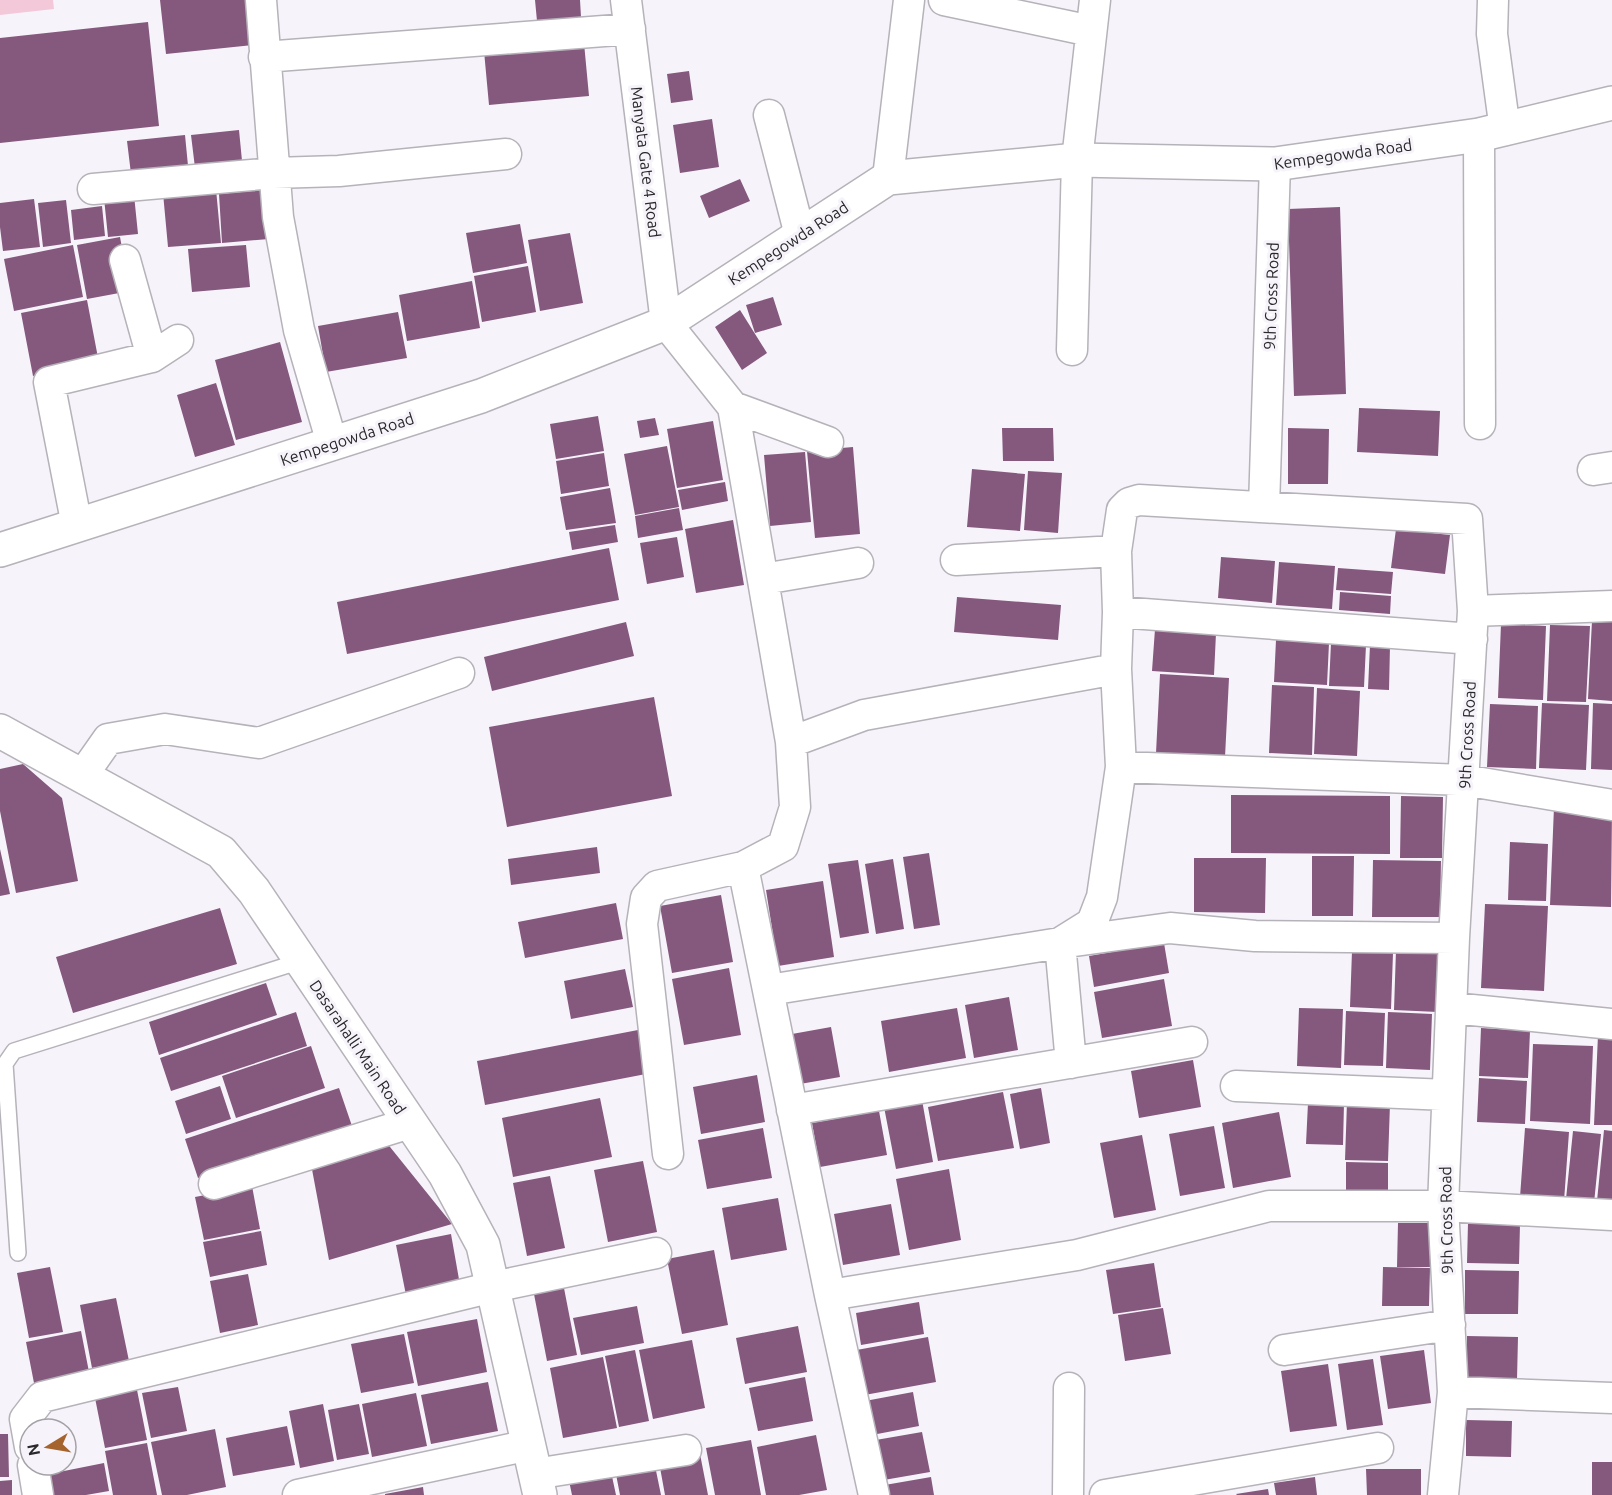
<svg xmlns="http://www.w3.org/2000/svg" width="1612" height="1495" viewBox="0 0 1612 1495" font-family="Ubuntu,sans-serif">
<rect width="100%" height="100%" fill="#f7f3fa"/>
<!-- green -->
<path fill="#f3c8d8" d="M0,0H53L54,9L0,15Z"/>
<!-- building -->
<path fill="#85587d" d="M160,0H247L253,45L166,54Z
M535,0H580L581,17L537,21Z
M148,22L159,126L0,143V38Z
M584,43L589,96L489,105L484,51Z
M689,71L693,100L671,103L667,74Z
M712,119L719,167L680,173L673,125Z
M239,130L243,171L196,176L191,135Z
M185,135L189,176L132,182L127,141Z
M740,179L750,201L709,218L700,196Z
M216,189L221,243L168,247L163,193Z
M265,190L269,239L222,243L219,194Z
M134,195L138,234L108,237L104,198Z
M34,199L40,247L3,251L0,227V203Z
M66,200L71,243L43,247L38,203Z
M102,206L105,236L74,240L71,210Z
M1340,207L1346,394L1294,396L1288,209Z
M520,224L527,263L473,273L466,233Z
M570,233L583,303L540,311L528,240Z
M120,237L130,291L87,299L77,245Z
M73,245L83,297L14,311L4,259Z
M246,245L250,287L192,292L188,249Z
M528,266L536,312L482,322L474,276Z
M472,281L480,328L407,341L399,295Z
M773,297L782,325L755,333L746,305Z
M87,300L99,363L33,376L21,313Z
M740,310L767,353L742,370L715,327Z
M398,312L407,358L326,372L318,326Z
M280,342L302,422L236,440L215,360Z
M216,383L235,445L195,457L177,395Z
M1359,408L1440,411L1438,456L1357,452Z
M598,416L604,451L556,459L550,424Z
M655,418L659,435L640,438L637,421Z
M713,421L723,480L677,488L667,429Z
M1002,428H1053L1054,461H1003Z
M1288,428L1329,429L1328,484H1288Z
M667,446L679,507L635,515L624,454Z
M853,447L860,534L815,538L807,451Z
M805,452L811,522L770,526L764,455Z
M604,453L609,486L561,494L556,461Z
M972,469L1025,474L1020,531L967,527Z
M1028,471L1062,473L1058,533L1024,530Z
M725,482L728,501L682,510L678,490Z
M610,488L616,523L566,530L560,497Z
M679,508L683,530L638,538L635,516Z
M733,520L744,585L696,593L685,529Z
M615,525L618,542L572,550L569,532Z
M1396,529L1450,535L1445,574L1391,568Z
M677,537L684,577L647,584L640,543Z
M609,548L619,600L347,654L337,602Z
M1221,557L1275,561L1272,603L1218,598Z
M1279,562L1335,566L1332,609L1276,605Z
M1338,568L1393,572L1391,594L1336,590Z
M1340,592L1391,596L1390,614L1339,610Z
M957,597L1061,605L1058,640L954,632Z
M1592,621L1612,622V701L1588,699Z
M626,622L634,656L492,691L484,657Z
M1501,624L1546,626L1543,700L1498,698Z
M1550,625L1590,626L1586,702L1547,701Z
M1155,629L1216,633L1214,675L1152,671Z
M1276,640L1329,643L1327,685L1274,682Z
M1331,643L1366,645L1364,687L1329,686Z
M1370,645L1390,646L1389,690L1368,689Z
M1160,674L1229,678L1225,757L1156,753Z
M1272,685L1314,687L1312,755L1269,753Z
M1317,688L1360,691L1357,756L1314,754Z
M654,697L672,796L507,827L489,727Z
M1542,703L1589,705L1586,770L1539,768Z
M1593,703L1612,704V770L1591,769Z
M1490,704L1538,706L1536,769L1487,767Z
M23,764L62,798L78,881L16,893L0,811V769Z
M1231,795L1390,796V854L1231,853Z
M1401,796L1443,797L1442,858H1400Z
M1554,807L1612,809L1611,907L1550,905Z
M1510,842L1548,844L1546,901L1508,900Z
M597,847L600,873L511,885L508,859Z
M0,849L10,894L0,896Z
M929,853L940,925L914,929L903,857Z
M1312,856H1354L1353,916H1312Z
M1194,858H1266L1265,913L1194,912Z
M893,859L904,929L876,934L865,864Z
M858,860L869,933L840,938L828,864Z
M1373,860L1441,861L1440,917H1372Z
M823,881L834,957L778,966L766,890Z
M721,895L733,962L672,973L660,906Z
M616,903L623,939L525,958L518,922Z
M1485,904L1548,906L1544,991L1481,988Z
M220,908L237,964L73,1013L56,957Z
M1164,943L1169,973L1094,987L1089,956Z
M1396,950L1440,952L1438,1012L1394,1010Z
M1352,951L1393,953L1391,1009L1350,1007Z
M729,968L741,1035L684,1045L672,979Z
M625,969L633,1007L571,1019L564,981Z
M1164,979L1172,1026L1102,1038L1094,992Z
M266,983L277,1015L159,1055L149,1022Z
M1009,997L1018,1050L974,1058L965,1005Z
M957,1008L966,1058L889,1072L881,1021Z
M1299,1008L1343,1009L1341,1068L1297,1066Z
M1346,1011L1385,1013L1383,1066L1344,1065Z
M296,1012L307,1046L171,1091L160,1058Z
M1388,1012L1432,1014L1430,1070L1386,1068Z
M831,1027L840,1077L800,1084L792,1034Z
M1481,1028L1530,1031L1528,1078L1479,1076Z
M638,1030L646,1074L485,1105L477,1061Z
M1598,1035L1612,1036V1125H1594Z
M1533,1044L1593,1046L1590,1124L1530,1121Z
M311,1046L325,1088L236,1118L222,1076Z
M1193,1060L1201,1107L1139,1118L1131,1071Z
M757,1075L765,1122L701,1134L693,1087Z
M1479,1078L1527,1081L1525,1124L1477,1122Z
M220,1086L231,1119L186,1134L175,1101Z
M339,1088L352,1126L198,1178L185,1139Z
M1041,1088L1050,1143L1020,1149L1010,1094Z
M1003,1092L1014,1148L938,1161L928,1107Z
M600,1098L612,1157L513,1177L502,1118Z
M922,1100L933,1162L896,1169L884,1107Z
M1347,1102L1390,1104L1388,1161L1345,1160Z
M1308,1103H1344L1343,1145L1306,1144Z
M879,1111L887,1155L820,1167L812,1123Z
M1279,1112L1291,1177L1233,1188L1222,1123Z
M1214,1126L1225,1188L1180,1196L1169,1134Z
M763,1128L772,1178L707,1189L698,1140Z
M1525,1128L1569,1132L1564,1201L1520,1197Z
M1604,1130L1612,1131V1202L1597,1201Z
M1573,1131L1601,1134L1594,1203L1566,1199Z
M1142,1135L1156,1210L1114,1218L1100,1143Z
M382,1137L452,1224L329,1260L311,1164Z
M643,1161L657,1232L608,1242L594,1170Z
M1346,1162L1388,1163V1194L1346,1192Z
M949,1169L961,1240L909,1250L896,1179Z
M550,1176L565,1248L527,1256L513,1183Z
M252,1186L260,1229L204,1240L195,1197Z
M778,1198L787,1250L731,1260L722,1208Z
M891,1204L900,1255L843,1265L834,1214Z
M1398,1223H1434V1267H1397Z
M1468,1223L1520,1224L1519,1264L1467,1263Z
M261,1231L267,1265L210,1277L203,1242Z
M451,1234L460,1285L406,1295L396,1245Z
M714,1250L728,1325L682,1334L667,1259Z
M1154,1263L1161,1307L1113,1314L1106,1270Z
M50,1267L63,1332L29,1338L17,1273Z
M1383,1267L1430,1268L1429,1306H1382Z
M1465,1270L1519,1271L1518,1314H1465Z
M248,1274L258,1325L220,1333L210,1281Z
M563,1283L577,1355L547,1361L533,1289Z
M116,1298L129,1361L92,1368L80,1305Z
M919,1302L924,1334L861,1345L856,1313Z
M637,1306L644,1343L581,1355L573,1318Z
M1163,1308L1171,1354L1125,1361L1118,1315Z
M477,1319L487,1372L418,1386L407,1332Z
M798,1326L807,1372L745,1384L736,1338Z
M81,1331L89,1372L34,1383L26,1342Z
M404,1334L414,1383L361,1393L351,1344Z
M1467,1336L1518,1337L1517,1379L1467,1378Z
M928,1337L936,1382L859,1396L851,1351Z
M692,1340L705,1408L653,1419L639,1350Z
M635,1350L649,1421L619,1427L605,1356Z
M1424,1350L1431,1403L1388,1409L1380,1356Z
M603,1357L617,1428L563,1438L550,1368Z
M1373,1359L1383,1425L1347,1430L1338,1364Z
M1328,1364L1337,1426L1290,1432L1281,1371Z
M805,1377L813,1421L758,1431L749,1388Z
M488,1382L498,1431L431,1444L421,1395Z
M178,1387L187,1431L151,1438L142,1393Z
M137,1390L147,1440L105,1448L95,1398Z
M913,1392L919,1426L872,1435L865,1401Z
M416,1393L427,1446L372,1457L362,1404Z
M323,1404L334,1461L300,1468L289,1411Z
M359,1404L369,1454L337,1460L328,1410Z
M1466,1420L1512,1421L1511,1457L1466,1456Z
M287,1426L295,1465L233,1476L226,1438Z
M215,1429L226,1487L187,1495H162L151,1442Z
M922,1432L930,1472L878,1481L870,1441Z
M0,1434H8L9,1477H0Z
M816,1435L827,1490L799,1495H766L757,1447Z
M751,1440L761,1495H715L706,1448Z
M147,1443L157,1495H113L105,1451Z
M700,1454L708,1495H665L659,1462Z
M654,1461L661,1495H620L615,1469Z
M1592,1462H1612V1495H1592Z
M104,1463L109,1491L86,1495H53L49,1474Z
M610,1467L616,1495H572L568,1476Z
M1366,1469H1421V1495H1367Z
M931,1477L934,1495H880L879,1486Z
M1315,1477L1317,1495H1276L1274,1483Z
M12,1480V1495H0V1481Z
M423,1487L424,1495H385V1494Z
M1268,1489L1269,1495H1237L1236,1494Z"/>
<g fill="none" stroke-linecap="round" stroke-linejoin="round">
<defs>
<path id="service" d="M18,1253L5,1064L14,1051L301,961"/>
<path id="minor" d="M261,0L278,217L299,330L332,443
M626,0L666,323L733,407L791,742L795,807L783,846L743,867L830,1295L874,1495
M944,0L1091,31
M1493,0L1492,34L1505,130
M264,57L630,29
M769,115L800,235
M1479,135L1480,424
M888,178L909,0
M93,189L274,173L339,171L506,154
M125,260L152,357
M1072,350L1077,160L1095,0
M733,407L828,442
M1593,470L1612,467
M1264,507L1275,164
M77,526L49,382L152,357L178,340
M956,560L1116,551L1122,510L1129,503L1139,500L1467,519L1473,611L1454,938L1443,1206L1453,1392L1443,1495
M764,579L858,563
M1473,611L1612,606
M1118,612L1472,639
M791,742L864,715L1116,669
M1121,767L1464,780L1612,805
M82,776L108,739L165,729L259,743L459,673
M769,990L1060,943L1170,928L1255,936L1454,938
M1452,1008L1612,1024
M1071,1063L1060,943L1092,923L1102,897L1121,767L1116,669L1118,612L1116,551
M1236,1086L1447,1095
M792,1110L1192,1042
M668,1154L642,924L646,898L657,886L743,867
M214,1184L410,1123
M830,1295L1077,1255L1269,1206H1443L1612,1215
M1284,1350L1450,1325
M1453,1392L1612,1398
M30,1447L25,1419L42,1397L493,1287L656,1253
M33,1465L38,1495
M535,1474L686,1450
M298,1495L529,1445
M1068,1495L1069,1388
M1105,1495L1378,1448"/>
<path id="tertiary" d="M0,550L481,396L666,323L888,178L1077,160L1275,164L1479,135L1612,103
M0,731L221,852L254,891L445,1174L483,1245L540,1495"/>
</defs>
<!-- service casing -->
<use href="#service" stroke="#b6b2b9" stroke-width="18"/>
<!-- minor casing -->
<use href="#minor" stroke="#b6b2b9" stroke-width="33"/>
<!-- tertiary casing -->
<use href="#tertiary" stroke="#b6b2b9" stroke-width="36"/>
<!-- service -->
<use href="#service" stroke="#fff" stroke-width="15"/>
<!-- minor -->
<use href="#minor" stroke="#fff" stroke-width="30"/>
<!-- tertiary -->
<use href="#tertiary" stroke="#fff" stroke-width="33"/>
</g>
<g text-anchor="middle" stroke-width="6" stroke-linejoin="round" paint-order="stroke">
<!-- street labels -->
<g font-size="16" fill="#29282a" stroke="#f7f3fa">
<text transform="translate(1343 154) rotate(-8)" y="6">Kempegowda Road</text>
<text transform="translate(646 162) rotate(83)" y="6">Manyata Gate 4 Road</text>
<text transform="translate(788 243) rotate(-33)" y="6">Kempegowda Road</text>
<text transform="translate(1271 296) rotate(-88)" y="6">9th Cross Road</text>
<text transform="translate(347 439) rotate(-18)" y="6">Kempegowda Road</text>
<text transform="translate(1467 735) rotate(-87)" y="6">9th Cross Road</text>
<text transform="translate(358 1047) rotate(56)" y="6">Dasarahalli Main Road</text>
<text transform="translate(1446 1220) rotate(-91)" y="6">9th Cross Road</text>
</g>
</g>
<!-- north arrow -->
<g transform="translate(48 1447) rotate(259)"><circle r="28" fill="#f7f3fa" stroke="#a5a2a7" stroke-width="1.5"/>
<path d="M0-4.5L10 22L0 15L-10 22Z" fill="#a5642e"/>
<text y="-9" font-size="16" font-weight="bold" text-anchor="middle" fill="#29282a">N</text>
</g>
</svg>
